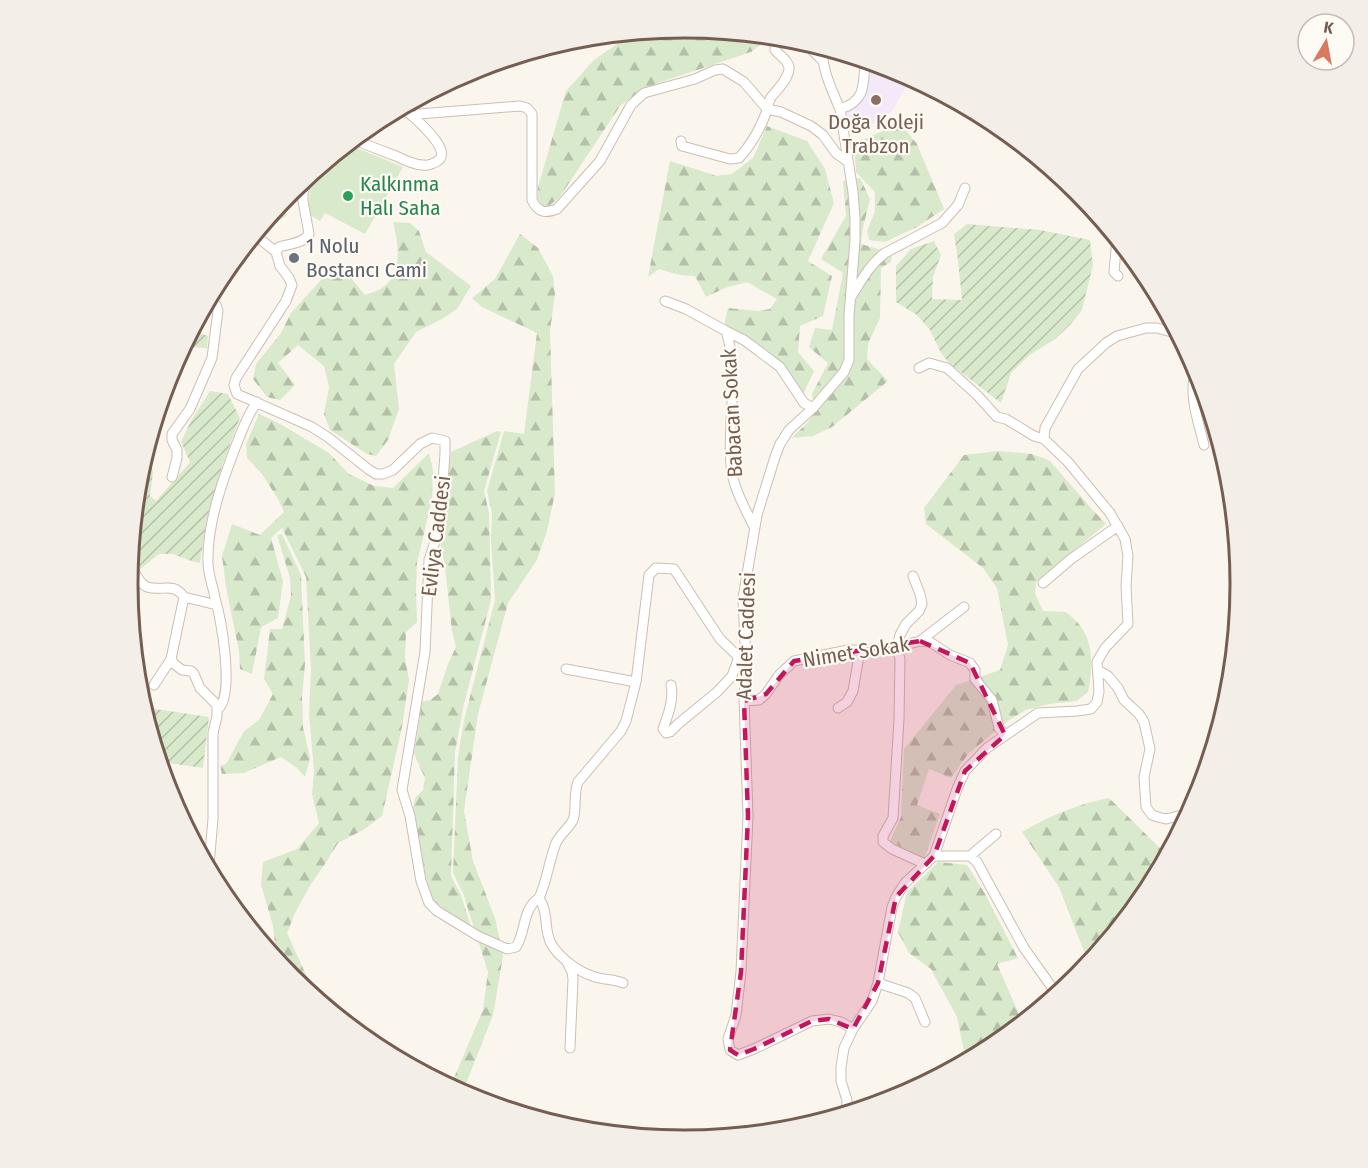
<svg xmlns="http://www.w3.org/2000/svg" width="1368" height="1168" viewBox="0 0 1368 1168" font-family="'Fira Sans Condensed',sans-serif">
<defs>
<pattern id="forest-firs" width="22" height="20" patternUnits="userSpaceOnUse" patternTransform="scale(1.5)"><rect width="22" height="20" fill="#d8e9cc"/><path d="M5 1l3.5 6h-7zM16 11l3.5 6h-7z" fill="#b4c0a8"/></pattern>
<pattern id="garden-furrows" width="10" height="10" patternUnits="userSpaceOnUse" patternTransform="scale(1.5)"><rect width="10" height="10" fill="#d8e9cc"/><path d="M-1 1l2-2M0 10L10 0M9 11l2-2" fill="none" stroke="#b4c0a8"/></pattern>
</defs>
<rect width="100%" height="100%" fill="#fbf6ed"/>
<!-- education -->
<path fill="#f3e9f8" d="M868,61L897,70L912,77L892,111L870,126L847,130L843,111L865,90Z"/>
<!-- forest -->
<path fill="url(#forest-firs)" d="M684,27L772,36L751,52L658,83L637,93L620,106L559,198L545,209L538,199V187L566,91L594,60L634,32Z
M900,123L917,144L944,209L917,227L885,242L869,240L867,231L875,211V192L856,172L854,144Z
M767,126L807,141L825,169L834,203L808,261L832,276L823,316L800,326L798,352L814,371L801,399L763,348L724,326L728,308L758,311L770,309L777,299L747,282L725,288L706,297L695,276L679,275L659,269L648,277L670,161L717,176L732,174L753,158Z
M860,178L870,199L862,232L861,244L892,253L891,262L881,268L880,318L868,344L867,359L888,381L832,427L813,436L792,438C808,421 818,419 812,394L828,363L809,347L815,328L832,330L843,273L821,259L846,216L843,181Z
M393,222L410,223L419,231L426,252L471,286L457,309L442,319L416,332L394,364L399,409L388,440L376,456L367,454L330,430L324,414L329,387L324,366L298,345L278,363L295,385L280,400L267,397L253,379L256,364L281,333L291,313L321,280L339,263L365,295C370,293 378,291 382,288C404,273 398,243 393,222Z
M520,234L538,248L553,276L555,294L550,331L555,493L547,531L537,560L508,603L478,714L464,811L473,861L495,918L503,956L493,1015L462,1094L450,1087L483,1010L488,972L463,893L453,873L458,756L464,720L495,600L491,541L492,513L487,491L504,431L524,434L537,333L482,307L472,298L495,279Z
M259,414L282,425L329,453L349,474L374,486L393,488L429,453L433,470L432,499L417,563L416,589L417,622L406,632L405,658L409,680L402,727L382,816L363,830L338,843L325,864L311,884L295,913L287,933L312,988L308,993L290,978L277,962L273,926L261,885L263,862L297,849L319,823L312,794L314,771L309,714L311,670L306,577L282,528L271,538L283,581L278,618L261,627L252,674L240,669L239,651L226,587L222,556L232,524L260,535L284,512L278,499L262,474L247,458L246,444Z
M497,431L501,432L484,491L489,513L491,600L464,704L455,752L451,876L461,895L471,927L446,911L433,900L425,874L413,809L415,798L423,790L425,778L414,754L422,702L430,700L438,694L448,664L456,647L452,631L445,567L440,542L446,504L451,452Z
M999,451L1032,454L1049,460L1091,508L1106,524L1036,582L1035,593L1043,611L1066,612C1072,617 1079,623 1083,630C1094,647 1092,673 1088,692L1077,701L1049,704L1026,710L1009,720L968,754L951,778L929,769L917,805L940,814L924,859L890,841L901,817L904,749L956,685L1000,670L1008,645L997,588L983,568L926,524L924,508L964,455Z
M282,534L301,575L305,664L302,697L303,727L310,758L305,777L297,768L281,757L244,773L222,774L220,766L226,764L244,731L259,720L273,694L264,679L270,629H282L291,596L290,578L277,535Z
M1109,798L1162,850L1177,837L1147,894L1089,964L1059,887L1022,832C1049,816 1078,804 1109,798Z
M938,862L967,865L984,892L1018,958L997,964L1023,1023L993,1047L963,1063L964,1051L957,1017L931,969L909,953L898,932L907,892Z"/>
<!-- garden -->
<path fill="url(#garden-furrows)" d="M289,191L286,216L274,223L259,228Z
M967,224L1040,230L1090,240L1093,265L1082,310L1070,325L1055,339L1027,357L1011,373L1001,403L949,363L941,353L930,330L917,315L896,302V266L911,249L934,241L941,255L933,277L932,299L962,300L958,261L954,234Z
M191,330L208,336L207,348L183,347L173,365L166,394L159,432L149,456L153,472L150,496L156,501L190,462L181,442L191,421L210,391L228,394L240,418L223,463L206,524L200,563L191,561L173,554H159L129,578L127,583L138,475L170,371Z
M142,707L209,717L203,768L162,762L160,767Z"/>
<!-- pitch -->
<path fill="#d8e9cc" d="M347,144L403,167L365,234L325,213L320,221L308,214L311,181L314,171Z"/>
<g fill="none" stroke-linecap="round" stroke-linejoin="round">
<defs>
<path id="minor" d="M810,43L813,51L822,60
M822,46C822,70 831,88 840,109
M400,107L415,118
M353,139C367,145 382,151 396,156C404,160 414,165 423,165C428,166 436,163 440,159C448,147 422,126 415,118L419,114L520,106L527,108L532,114V200C538,212 544,214 557,209L600,161L631,105L644,93L695,79L715,70L723,69L744,82L767,109L781,112L811,126L823,135L836,153L847,161
M681,141L682,146L730,159L739,158C750,146 760,129 766,113C768,107 768,101 772,96C778,89 789,78 789,68C789,61 779,55 775,50L776,36
M253,235L260,239L276,252L280,266L289,278L292,285L286,301L236,378L234,385L237,394L312,427L329,438L368,469L376,474H383L393,470L420,444L432,438L445,441V453L440,526L429,560L425,652L402,790L410,816L421,881L429,903L437,911L478,936L507,949L516,947C526,932 522,909 539,898
M1117,238L1114,272L1118,276
M276,252L279,247C289,244 304,243 309,234L303,201V193L309,175
M851,297C861,281 870,264 885,253L942,223L958,205L965,188
M665,301L686,309L726,331C740,373 727,423 731,466C733,488 745,508 754,527
M726,331L744,340L780,367L804,403L813,408
M1197,367C1187,393 1198,420 1204,445
M1044,439L1045,428L1078,369L1106,343L1117,336L1146,328H1157L1179,334
M172,477L177,458V450L172,440V434L190,409L212,358L218,311L216,305L209,297
M129,563C134,570 139,584 147,587C162,592 173,581 184,597L171,659L174,664L182,670L191,671L194,674L200,688L217,705V716L213,733V819L209,865L220,887L222,895
M913,576L920,594L922,604L919,611L906,624L900,635L897,647L900,659L899,719L893,818L883,836V842L892,849L925,864
M1043,583L1071,559L1118,526
M128,594L138,578
M184,597L217,605
M920,641L964,607
M566,669L636,682
M1098,670L1108,676L1118,688L1124,700L1139,714L1144,722L1150,749L1144,777L1146,807L1152,815L1158,817L1166,819L1182,815L1193,807
M154,685L171,659
M671,685C674,700 668,715 663,729L666,733L670,732L678,724L717,692L732,676L739,657
M744,701L759,700L766,694L779,675L794,661L848,650H860L897,647L920,641L930,642L950,655L970,663L975,670V679L992,700L999,728L1005,735
M838,708L847,702L853,691L860,650
M218,709C235,695 221,618 215,598C213,586 208,575 208,562C207,523 223,479 237,443C243,429 247,415 257,402
M934,856H970L977,862L1024,948L1051,986
M970,856L996,834
M539,898C547,881 549,861 556,843C560,834 569,828 573,820C577,810 573,794 578,782L621,731L626,721L636,682L649,575L656,568L674,569L720,639L746,664
M539,898C547,910 545,922 548,935C551,953 578,972 595,977C605,980 614,979 623,983
M567,962L572,972L573,979L570,1048
M878,983L908,993L915,998L925,1022
M853,1029L841,1022L829,1019L812,1021L754,1049L738,1055L730,1050L728,1039L736,1015L741,972L748,816L744,698L746,664L743,598L757,515L775,457L780,444L789,430L813,408L844,372L849,360V316L855,240V218L853,192L840,109C867,101 863,83 865,60
M846,1114L847,1100L841,1081V1067L844,1048L853,1029L872,1001L878,983L892,907L896,897L905,883L934,856L957,789L965,771L987,748L1038,713L1077,711L1091,709L1097,702L1099,692L1097,662L1105,648L1128,624L1126,586L1128,556L1125,539L1110,513L1068,462L1044,439L1034,436L1006,419L997,417L977,395L947,368L929,363L919,368"/>
</defs>
<!-- minor casing -->
<use href="#minor" stroke="#cdbeb3" stroke-width="11"/>
<!-- minor -->
<use href="#minor" stroke="#fff" stroke-width="9"/>
</g>
<!-- marked area -->
<path fill="#c2185b" fill-opacity="0.2" stroke="#c2185b" stroke-width="4.5" stroke-dasharray="12 8" stroke-linejoin="round" d="M920,641L970,663L1005,735L965,771L934,856L896,897L878,983L853,1029L829,1019L812,1021L754,1049L738,1055L730,1050L741,972L748,816L744,701L766,694L794,661Z"/>
<!-- markers -->
<circle fill="#8d6e63" stroke="#fefaf4" stroke-width="2" cx="876" cy="100" r="6"/>
<circle fill="#2e9e5b" stroke="#fefaf4" stroke-width="2" cx="348" cy="196" r="6"/>
<circle fill="#6b7280" stroke="#fefaf4" stroke-width="2" cx="294" cy="258" r="6"/>
<g text-anchor="middle" stroke-width="4.5" stroke-linejoin="round" paint-order="stroke">
<!-- education labels -->
<g font-size="21" fill="#785e54" stroke="#fefaf4">
<text x="876" y="129">Doğa Koleji<tspan x="876" dy="24">Trabzon</tspan></text>
</g>
<!-- leisure labels -->
<g font-size="21" fill="#27864d" stroke="#fefaf4" text-anchor="start">
<text x="360" y="191">Kalkınma<tspan x="360" dy="24">Halı Saha</tspan></text>
</g>
<!-- worship labels -->
<g font-size="21" fill="#5b616d" stroke="#fefaf4" text-anchor="start">
<text x="306" y="253">1 Nolu<tspan x="306" dy="24">Bostancı Cami</tspan></text>
</g>
<!-- street labels -->
<g font-size="21" fill="#755e51" stroke="#fefaf4">
<text transform="translate(732 413) rotate(-93)" y="7">Babacan Sokak</text>
<text transform="translate(436 536) rotate(-83)" y="7">Evliya Caddesi</text>
<text transform="translate(746 636) rotate(-88)" y="7">Adalet Caddesi</text>
<text transform="translate(856 652) rotate(-9)" y="7">Nimet Sokak</text>
</g>
</g>
<!-- crop -->
<path d="M0 0H1368V1168H0ZM138 584a546 546 0 1 1 1092 0a546 546 0 1 1-1092 0Z" fill="#f3eee7" fill-rule="evenodd"/>
<path fill="none" stroke="#755e51" stroke-width="3" d="M138 584a546 546 0 1 1 1092 0a546 546 0 1 1-1092 0Z"/>
<!-- north arrow -->
<g transform="translate(1326 42) rotate(10)"><circle r="28" fill="#fefaf4" stroke="#c7bcb3" stroke-width="1.5"/>
<path d="M0-4.5L10 22L0 15L-10 22Z" fill="#d9795f"/>
<text y="-9" font-size="16" font-weight="bold" text-anchor="middle" fill="#755e51">K</text>
</g>
</svg>
